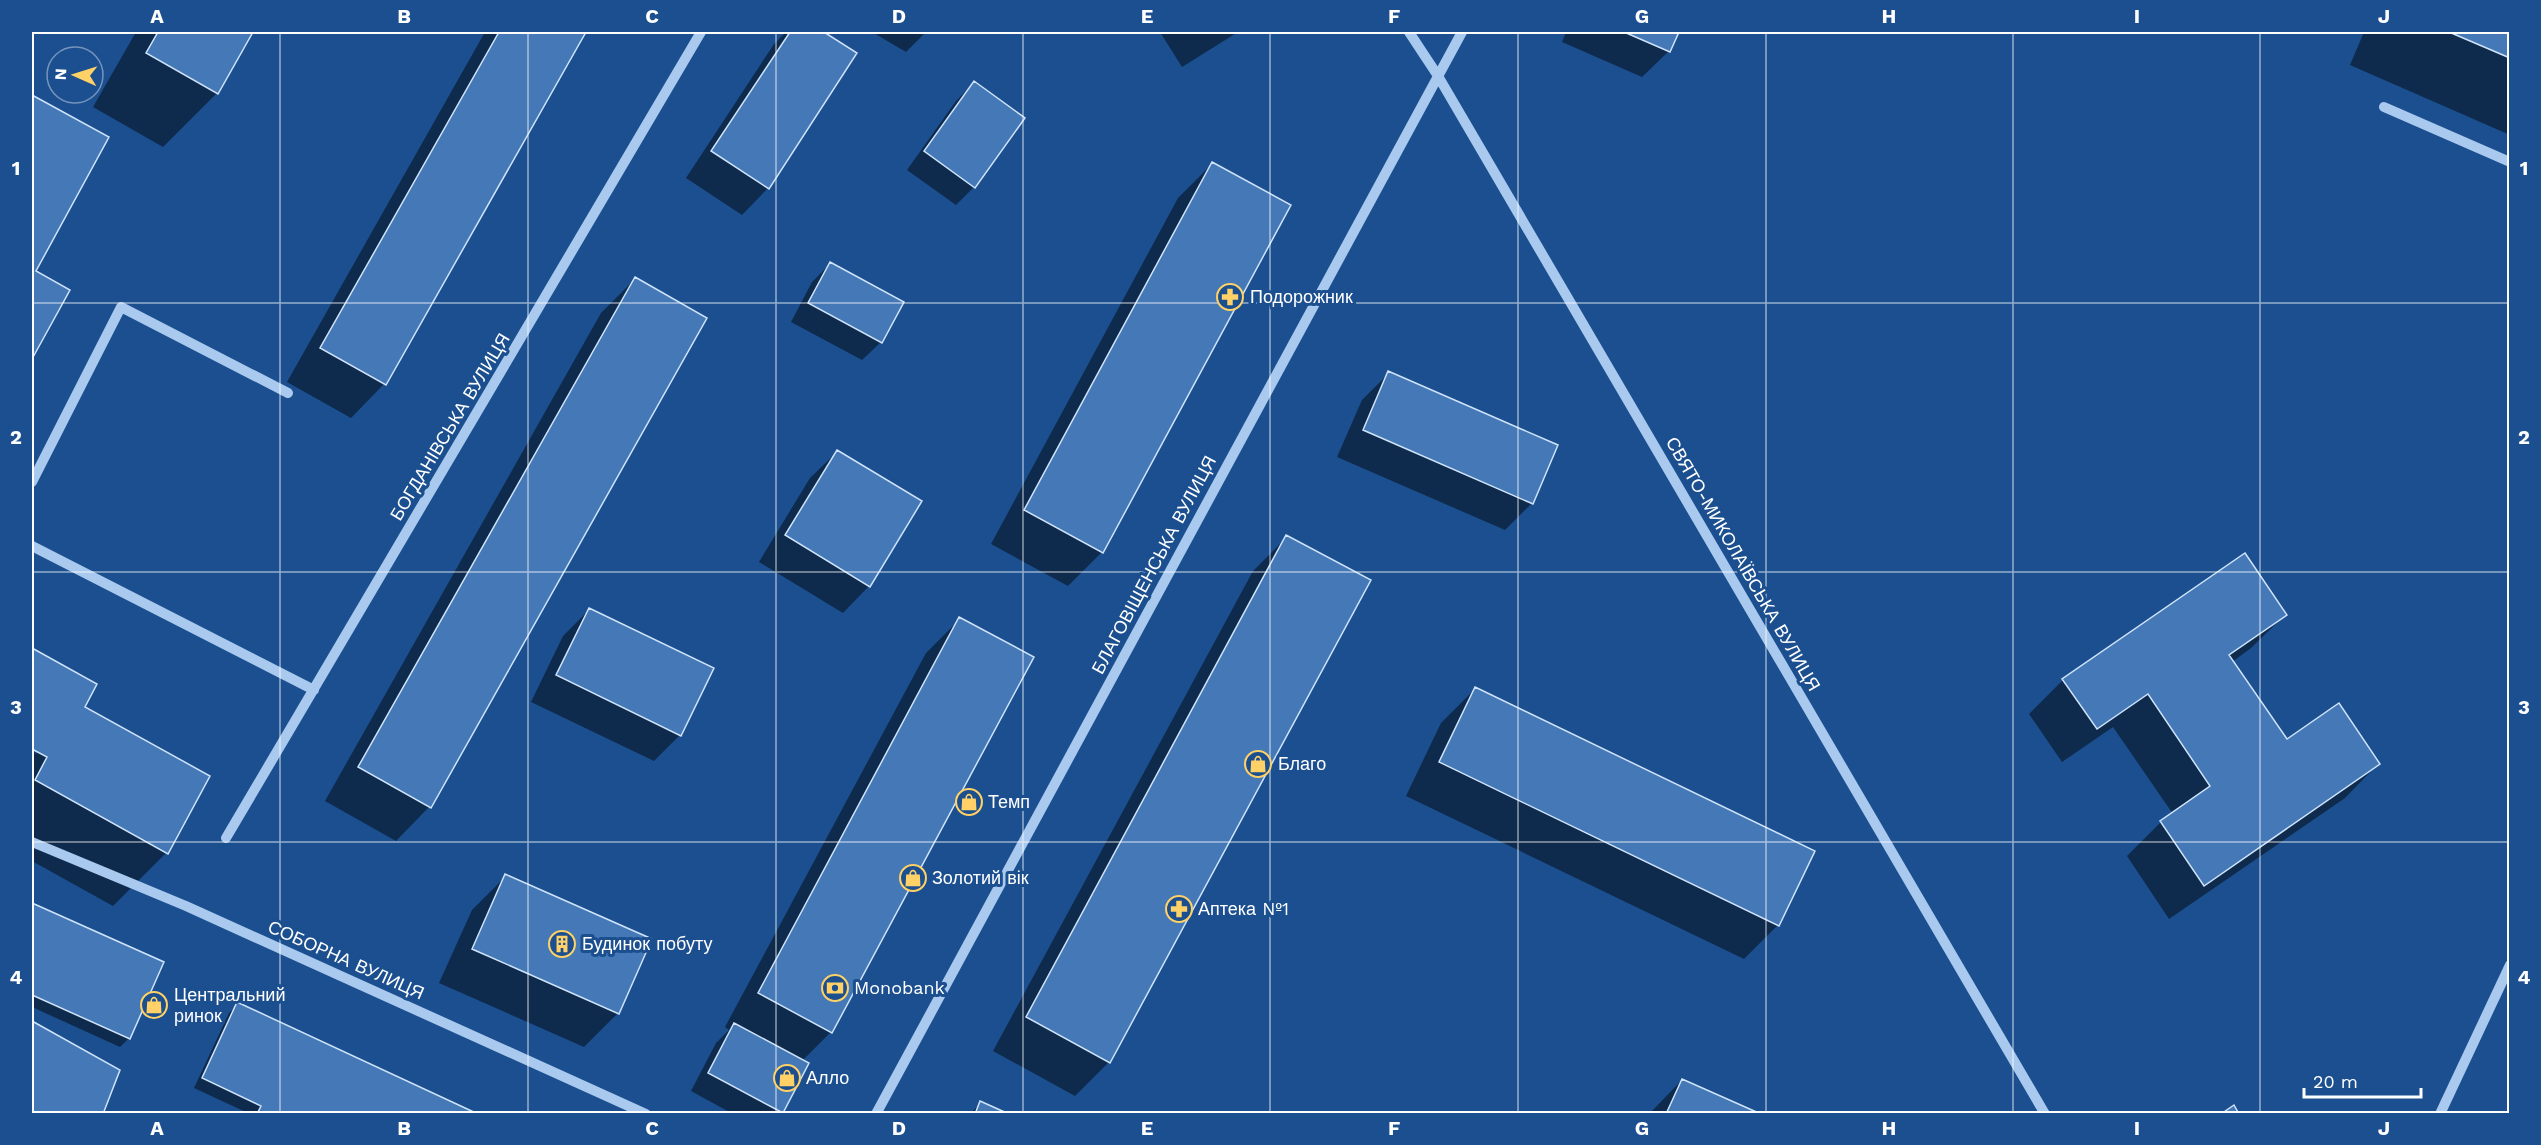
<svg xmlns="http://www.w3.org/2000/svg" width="2541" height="1145" viewBox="0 0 2541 1145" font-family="'Work Sans',sans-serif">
<rect width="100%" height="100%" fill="#1b4f8f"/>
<!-- shadow -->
<path fill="#0007" d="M136,32H252L217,93L163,147L93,107Z
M485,32H584L384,384L351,418L287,382Z
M786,32H822L855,54L768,188L742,215L686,178L774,44Z
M872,32H926L906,52Z
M1160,32H1238L1182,67Z
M1566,32H1677L1669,51L1642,77L1562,42Z
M2364,32H2510V135L2350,65Z
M974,83V187L956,205L907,170L956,101Z
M32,97L34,271L68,290L32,356Z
M1212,164L1102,552L1068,586L991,544L1178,198Z
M830,264L881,342L862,360L791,322L812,282Z
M635,279L429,807L396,841L325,801L601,313Z
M1389,373L1532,503L1505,530L1337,457L1362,400Z
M837,452L869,586L843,613L759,562L810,478Z
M1287,537L1109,1062L1075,1096L993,1051L1253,571Z
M589,610L680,735L654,761L531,702L563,636Z
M2285,615L2251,648L2232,662L2286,741L2378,764L2345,798L2169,919L2127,856L2161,822L2173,814L2113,727L2062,762L2029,714L2063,680Z
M960,619L831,1032L802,1061L780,1114H733L691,1091L716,1043L729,1030L725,1027L926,653Z
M32,650L95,685L83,708L166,853L113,906L32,861V750L37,754V750L32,747Z
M1475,689L1778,925L1744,959L1406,796L1441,723Z
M506,876L618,1013L584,1047L439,983L472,910Z
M32,905L162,963L129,1038L120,1047L32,1007Z
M238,1004L474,1114H250L194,1088L229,1013Z
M32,1023L118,1071L101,1114H32Z
M1682,1080L1758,1114H1649Z
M981,1103L1005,1114H970Z
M2510,1103V1114H2505Z"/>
<!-- building -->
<path fill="#4478b7" stroke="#cfe3fa" stroke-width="1.5" d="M158,32H253L218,94L146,53Z
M499,32H586L386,385L320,348Z
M790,32H824L857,53L769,189L711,151Z
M1624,32H1679L1670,52Z
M2449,32H2510V58Z
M974,81L1025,118L975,188L924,151Z
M32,95L109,137L36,271L70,290L32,359Z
M1212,162L1291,205L1103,553L1024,510Z
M830,262L904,302L882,343L808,303Z
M635,277L707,318L431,808L358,767Z
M1388,371L1558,445L1533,504L1363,430Z
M837,450L922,501L870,587L785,535Z
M1286,535L1371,580L1110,1063L1026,1017Z
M2245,553L2287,615L2229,655L2287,739L2339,703L2380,764L2204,886L2160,821L2210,786L2148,694L2097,729L2062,679Z
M589,608L714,668L681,736L556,675Z
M959,617L1034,657L832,1033L758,993Z
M32,648L97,684L85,707L210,776L168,854L35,780L47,757L32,749Z
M1475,687L1815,851L1779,926L1439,762Z
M505,874L652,939L619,1014L472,949Z
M32,903L164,962L130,1039L32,995Z
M237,1002L478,1114H257L261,1106L202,1078Z
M32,1021L120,1070L103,1114H32Z
M734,1023L809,1063L783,1113L708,1073Z
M1682,1079L1761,1114H1666Z
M980,1101L1009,1114H975Z
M2234,1105L2239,1114H2221Z"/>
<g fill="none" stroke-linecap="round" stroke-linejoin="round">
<!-- minor -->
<path stroke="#a9c9ee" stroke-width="10" d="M1409,32L1438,76L2045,1114
M2384,107L2510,162
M32,482L121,307L288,393
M32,546L314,690
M226,838L701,32
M32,842L186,906L646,1114
M876,1114L1462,32
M2440,1114L2510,965"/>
</g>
<!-- grid -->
<path fill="none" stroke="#fff" stroke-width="1.5" stroke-opacity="0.55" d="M280,32V1114M528,32V1114M776,32V1114M1023,32V1114M1270,32V1114M1518,32V1114M1766,32V1114M2013,32V1114M2260,32V1114M32,303H2510M32,572H2510M32,842H2510"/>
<!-- icons -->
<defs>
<symbol id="pharmacy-ring" viewBox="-11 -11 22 22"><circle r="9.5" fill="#1b4f8f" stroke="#ffd166" stroke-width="1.5"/><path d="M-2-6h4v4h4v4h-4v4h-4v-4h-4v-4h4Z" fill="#ffd166"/></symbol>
<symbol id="shop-ring" viewBox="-11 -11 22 22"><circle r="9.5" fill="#1b4f8f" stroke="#ffd166" stroke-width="1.5"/><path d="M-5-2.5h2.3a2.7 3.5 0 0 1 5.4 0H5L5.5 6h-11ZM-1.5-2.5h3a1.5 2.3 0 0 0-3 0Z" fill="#ffd166"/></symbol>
<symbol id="building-ring" viewBox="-11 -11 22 22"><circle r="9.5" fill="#1b4f8f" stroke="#ffd166" stroke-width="1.5"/><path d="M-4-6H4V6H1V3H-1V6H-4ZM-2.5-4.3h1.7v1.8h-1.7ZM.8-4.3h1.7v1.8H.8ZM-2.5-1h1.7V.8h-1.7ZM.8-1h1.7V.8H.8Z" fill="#ffd166"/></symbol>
<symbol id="bank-ring" viewBox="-11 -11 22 22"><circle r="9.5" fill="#1b4f8f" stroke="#ffd166" stroke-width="1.5"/><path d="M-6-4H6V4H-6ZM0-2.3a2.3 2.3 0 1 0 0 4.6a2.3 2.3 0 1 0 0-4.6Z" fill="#ffd166"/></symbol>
</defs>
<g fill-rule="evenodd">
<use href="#pharmacy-ring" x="1215" y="282" width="30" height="30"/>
<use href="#shop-ring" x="1243" y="749" width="30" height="30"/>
<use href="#shop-ring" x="954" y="787" width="30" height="30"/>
<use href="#shop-ring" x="898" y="863" width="30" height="30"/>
<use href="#pharmacy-ring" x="1164" y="894" width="30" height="30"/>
<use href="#building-ring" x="547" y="929" width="30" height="30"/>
<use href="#bank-ring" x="820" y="973" width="30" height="30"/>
<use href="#shop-ring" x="139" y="990" width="30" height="30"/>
<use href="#shop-ring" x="772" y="1063" width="30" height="30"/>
</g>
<g text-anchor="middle" stroke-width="6" stroke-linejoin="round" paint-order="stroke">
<!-- poi labels -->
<g font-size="18" fill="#fff" stroke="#1b4f8f" text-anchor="start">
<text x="1250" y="303">Подорожник</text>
<text x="1278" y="770">Благо</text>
<text x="988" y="808">Темп</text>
<text x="932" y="884">Золотий вік</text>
<text x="1198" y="915">Аптека №1</text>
<text x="582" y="950">Будинок побуту</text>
<text x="854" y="994">Monobank</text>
<text x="174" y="1001">Центральний<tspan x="174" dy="21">ринок</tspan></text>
<text x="806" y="1084">Алло</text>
</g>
<!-- street labels -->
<g font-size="18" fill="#fff" stroke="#1b4f8f">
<text transform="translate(450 427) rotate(-59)" y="6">БОГДАНІВСЬКА ВУЛИЦЯ</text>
<text transform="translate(1743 564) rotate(60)" y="6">СВЯТО-МИКОЛАЇВСЬКА ВУЛИЦЯ</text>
<text transform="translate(1154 565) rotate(-62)" y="6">БЛАГОВІЩЕНСЬКА ВУЛИЦЯ</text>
<text transform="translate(346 960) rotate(24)" y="6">СОБОРНА ВУЛИЦЯ</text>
</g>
</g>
<!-- border -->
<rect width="2541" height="1145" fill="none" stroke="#1b4f8f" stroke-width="66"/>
<!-- north arrow -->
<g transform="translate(75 75) rotate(273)"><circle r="28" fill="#1b4f8f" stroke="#7695bc" stroke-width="1.5"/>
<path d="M0-4.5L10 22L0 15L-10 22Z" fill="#ffd166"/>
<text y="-9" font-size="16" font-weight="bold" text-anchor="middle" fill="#ffffff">N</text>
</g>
<!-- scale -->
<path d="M2304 1088v9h117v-9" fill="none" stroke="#ffffff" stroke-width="3"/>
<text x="2313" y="1088" font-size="18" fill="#ffffff" stroke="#1b4f8f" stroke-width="4.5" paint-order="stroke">20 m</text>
<rect x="33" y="33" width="2475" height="1079" fill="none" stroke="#fff" stroke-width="2"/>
<g font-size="20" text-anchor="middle" font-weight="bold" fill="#fff">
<text x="157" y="23">A</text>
<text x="404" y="23">B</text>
<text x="652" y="23">C</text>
<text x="899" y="23">D</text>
<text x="1147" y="23">E</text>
<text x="1394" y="23">F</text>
<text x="1642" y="23">G</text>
<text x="1889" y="23">H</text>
<text x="2137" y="23">I</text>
<text x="2384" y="23">J</text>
<text x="16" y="175">1</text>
<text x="2524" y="175">1</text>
<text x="16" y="444">2</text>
<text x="2524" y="444">2</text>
<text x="16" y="714">3</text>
<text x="2524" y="714">3</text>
<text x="16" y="984">4</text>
<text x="2524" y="984">4</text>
<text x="157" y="1135">A</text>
<text x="404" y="1135">B</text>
<text x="652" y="1135">C</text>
<text x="899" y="1135">D</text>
<text x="1147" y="1135">E</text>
<text x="1394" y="1135">F</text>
<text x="1642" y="1135">G</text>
<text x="1889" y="1135">H</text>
<text x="2137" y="1135">I</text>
<text x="2384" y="1135">J</text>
</g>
</svg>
